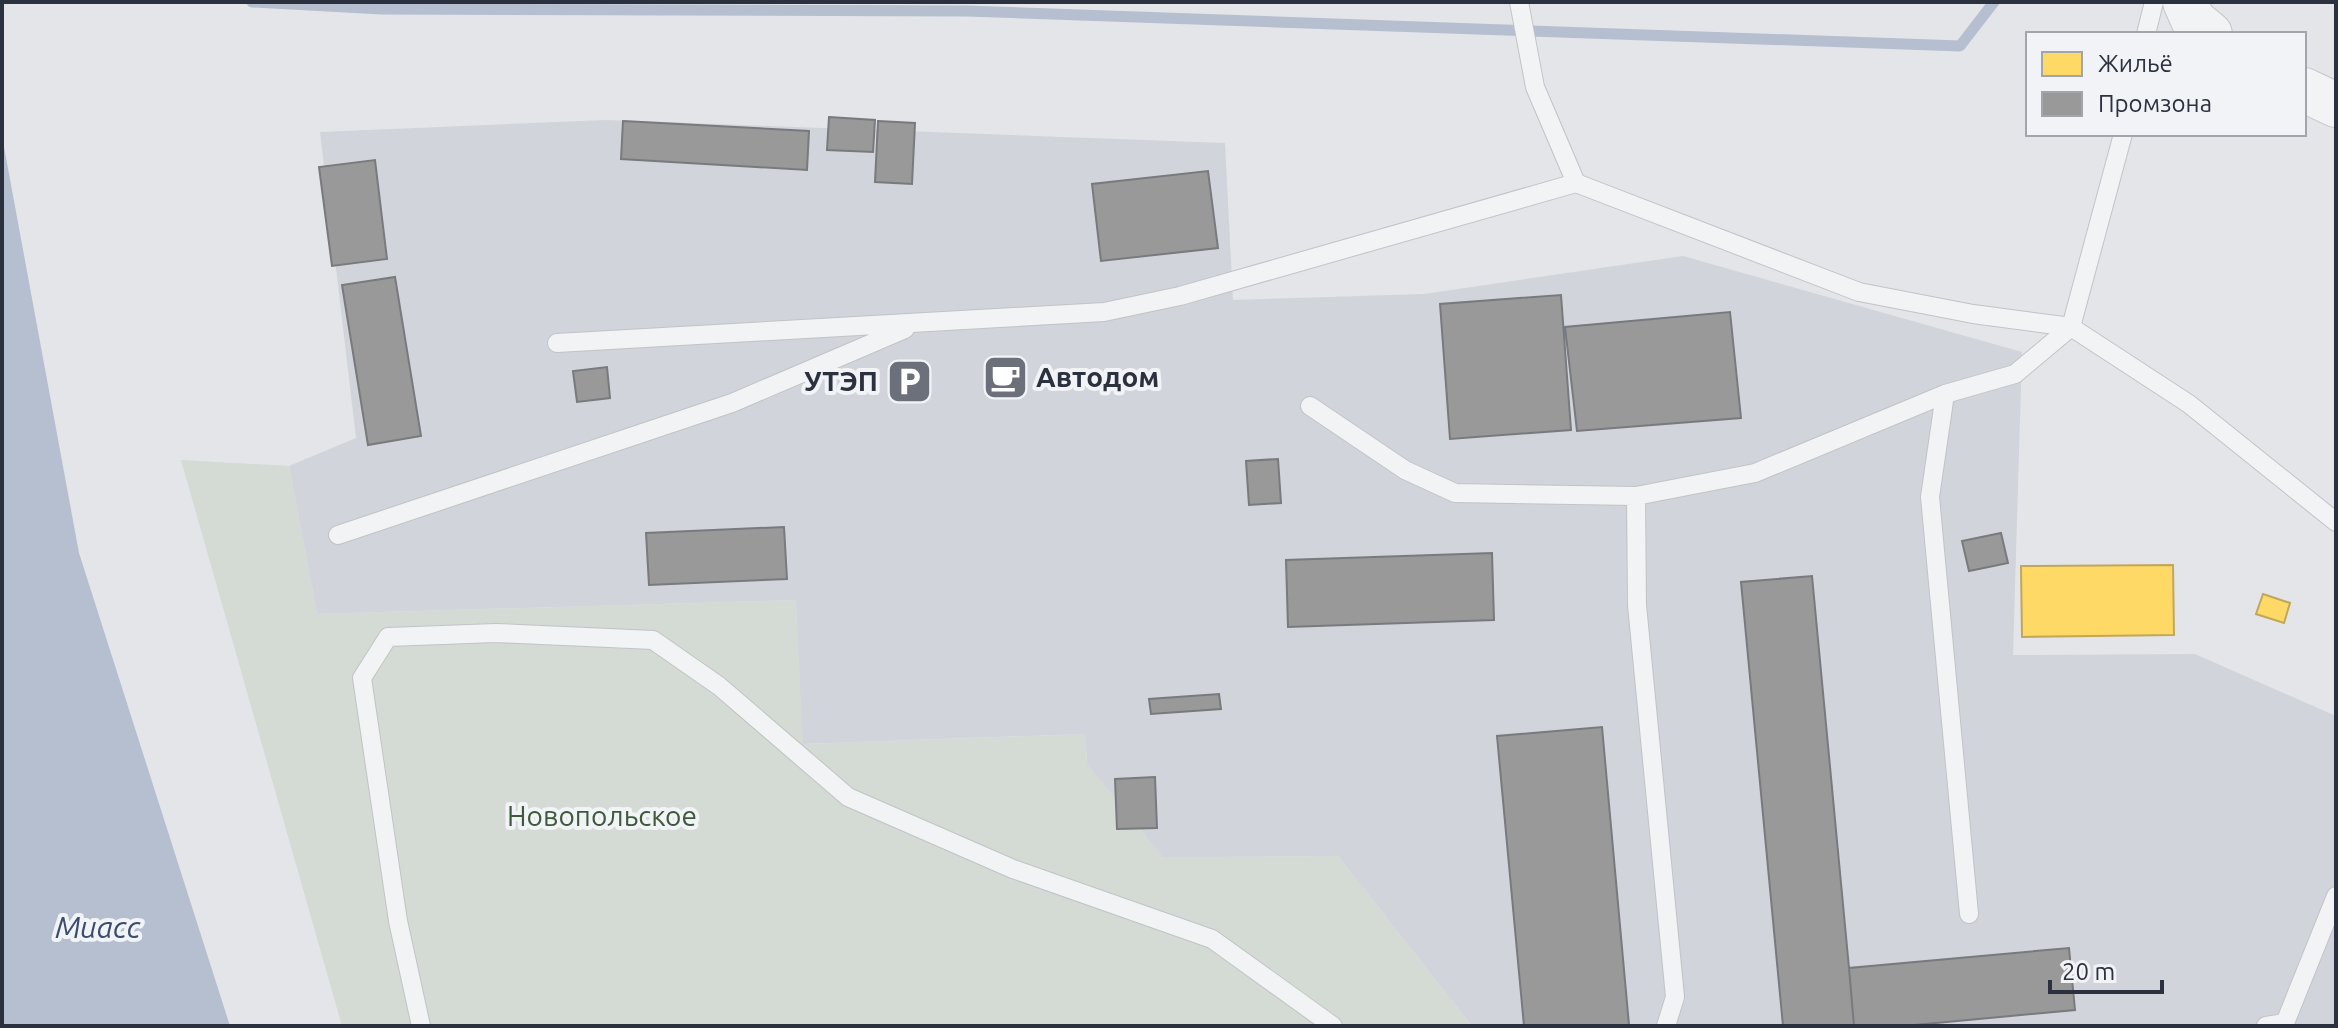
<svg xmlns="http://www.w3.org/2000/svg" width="2338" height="1028" viewBox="0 0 2338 1028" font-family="Ubuntu,sans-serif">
<rect width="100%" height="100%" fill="#e3e5e8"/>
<!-- built -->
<path fill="#d2d4db" d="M606,120L1225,143L1233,300L1424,294L1683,256L2022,352L2013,655L2195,654L2336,716V1026H1472L1338,856L1094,858L1085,734L802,744L796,600L317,614L289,466L356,438L320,132Z"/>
<!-- green -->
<path fill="#d3dbd4" d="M181,460L289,466L317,614L796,600L803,744L1085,734L1087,763L1163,857L1338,856L1472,1026H342Z"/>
<!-- water -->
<path fill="#b5bfd0" d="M2,136L79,553L230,1026H2Z"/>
<!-- homes -->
<path fill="#ffd966" stroke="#c0a75a" stroke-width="2" d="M2173,565L2174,635L2022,637L2021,566Z
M2263,594L2290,603L2284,623L2256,614Z"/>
<!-- industry -->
<path fill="#999" stroke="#787a7e" stroke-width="2" d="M829,117L875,120L873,152L827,150Z
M623,121L809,131L807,170L621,159Z
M878,121L915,123L912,184L875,182Z
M375,160L387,259L332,266L319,167Z
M1208,171L1218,248L1101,261L1092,184Z
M395,277L421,436L368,445L342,285Z
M1561,295L1571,430L1450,439L1440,304Z
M1730,312L1741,418L1577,431L1565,327Z
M607,367L610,398L577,402L573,371Z
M1278,459L1281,503L1249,505L1246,461Z
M784,527L787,579L649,585L646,533Z
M2001,533L2008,563L1969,571L1962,541Z
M1492,553L1494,620L1288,627L1286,560Z
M1812,576L1849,968L1854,1026H1783L1741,582Z
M1219,694L1221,709L1151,714L1149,699Z
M1602,727L1629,1025L1524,1026L1497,736Z
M1155,777L1157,828L1117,829L1115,779Z
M2069,948L2075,1010L1904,1026H1854L1849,968Z"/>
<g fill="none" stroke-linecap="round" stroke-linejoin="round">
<!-- stream -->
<path stroke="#b5bfd0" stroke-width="11" d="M252,2L382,9L967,11L1960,46L1994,2"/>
<defs>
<path id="service" d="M1519,2L1535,87L1576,183
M2146,34L2154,2
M557,343L1104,312L1180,296L1576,183L1859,292L1973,314L2071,327L2189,404L2336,522
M1945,394L1930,497L1969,914
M1310,406L1405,470L1455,493L1636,496L1755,473L1945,394L2015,374L2071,327L2123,134
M1636,496L1637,605L1675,997L1666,1026
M338,535L732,403L905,329
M421,1026L398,921L362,678L388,637L496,633L653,640L719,686L848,797L1013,869L1212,939L1333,1026
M2266,1026L2285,1023L2336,896"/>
<path id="tertiary" d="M2185,2L2193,20L2210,34
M2304,90L2336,105"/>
</defs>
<!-- service casing -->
<use href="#service" stroke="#c2c3c6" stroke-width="20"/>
<!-- tertiary casing -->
<use href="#tertiary" stroke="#c2c3c6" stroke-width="46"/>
<!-- service -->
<use href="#service" stroke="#f2f3f5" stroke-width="18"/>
<!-- tertiary -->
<use href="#tertiary" stroke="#f2f3f5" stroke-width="44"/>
</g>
<!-- icons -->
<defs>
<symbol id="cafe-square" viewBox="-11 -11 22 22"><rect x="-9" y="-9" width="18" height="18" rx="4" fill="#6c707a" stroke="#f2f3f6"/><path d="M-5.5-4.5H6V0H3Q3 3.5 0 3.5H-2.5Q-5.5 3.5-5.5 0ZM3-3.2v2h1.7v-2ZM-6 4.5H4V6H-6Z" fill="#fff"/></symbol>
<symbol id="parking-square" viewBox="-11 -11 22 22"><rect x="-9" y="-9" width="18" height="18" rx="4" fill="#6c707a" stroke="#f2f3f6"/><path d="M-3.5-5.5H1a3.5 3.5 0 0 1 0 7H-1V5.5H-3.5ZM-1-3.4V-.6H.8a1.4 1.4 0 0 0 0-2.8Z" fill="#fff"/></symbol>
</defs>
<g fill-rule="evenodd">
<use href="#cafe-square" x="980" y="352" width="51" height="51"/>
<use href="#parking-square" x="884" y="356" width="51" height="51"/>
</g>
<g text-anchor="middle" stroke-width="8" stroke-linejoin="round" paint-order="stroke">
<!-- poi labels -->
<g font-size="28" font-weight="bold" fill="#2c313f" stroke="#f2f3f6" text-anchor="start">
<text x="1036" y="387">Автодом</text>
<text x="878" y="391" text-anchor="end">УТЭП</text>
</g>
<!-- park labels -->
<g font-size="28" fill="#3e593b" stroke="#f2f3f6">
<text x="602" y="826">Новопольское</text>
</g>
<!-- water labels -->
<g font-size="30" font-style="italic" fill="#3b4d6e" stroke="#f2f3f6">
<text x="98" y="938">Миасс</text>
</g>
</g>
<!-- border -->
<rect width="2338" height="1028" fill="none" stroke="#2c313f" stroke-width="8"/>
<!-- legend -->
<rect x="2026" y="32" width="280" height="104" fill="#f2f3f6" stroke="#a3a5ad" stroke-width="2"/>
<rect x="2042" y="52" width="40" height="24" fill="#ffd966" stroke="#a3a5ad" stroke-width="2"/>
<text x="2098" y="72" font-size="24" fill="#2c313f">Жильё</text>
<rect x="2042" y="92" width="40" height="24" fill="#999999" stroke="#a3a5ad" stroke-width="2"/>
<text x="2098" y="112" font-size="24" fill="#2c313f">Промзона</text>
<!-- scale -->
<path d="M2050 980v12h112v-12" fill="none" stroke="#2c313f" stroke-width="4"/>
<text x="2062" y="980" font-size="24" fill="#2c313f" stroke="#f2f3f6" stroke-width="6" paint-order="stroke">20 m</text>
</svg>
